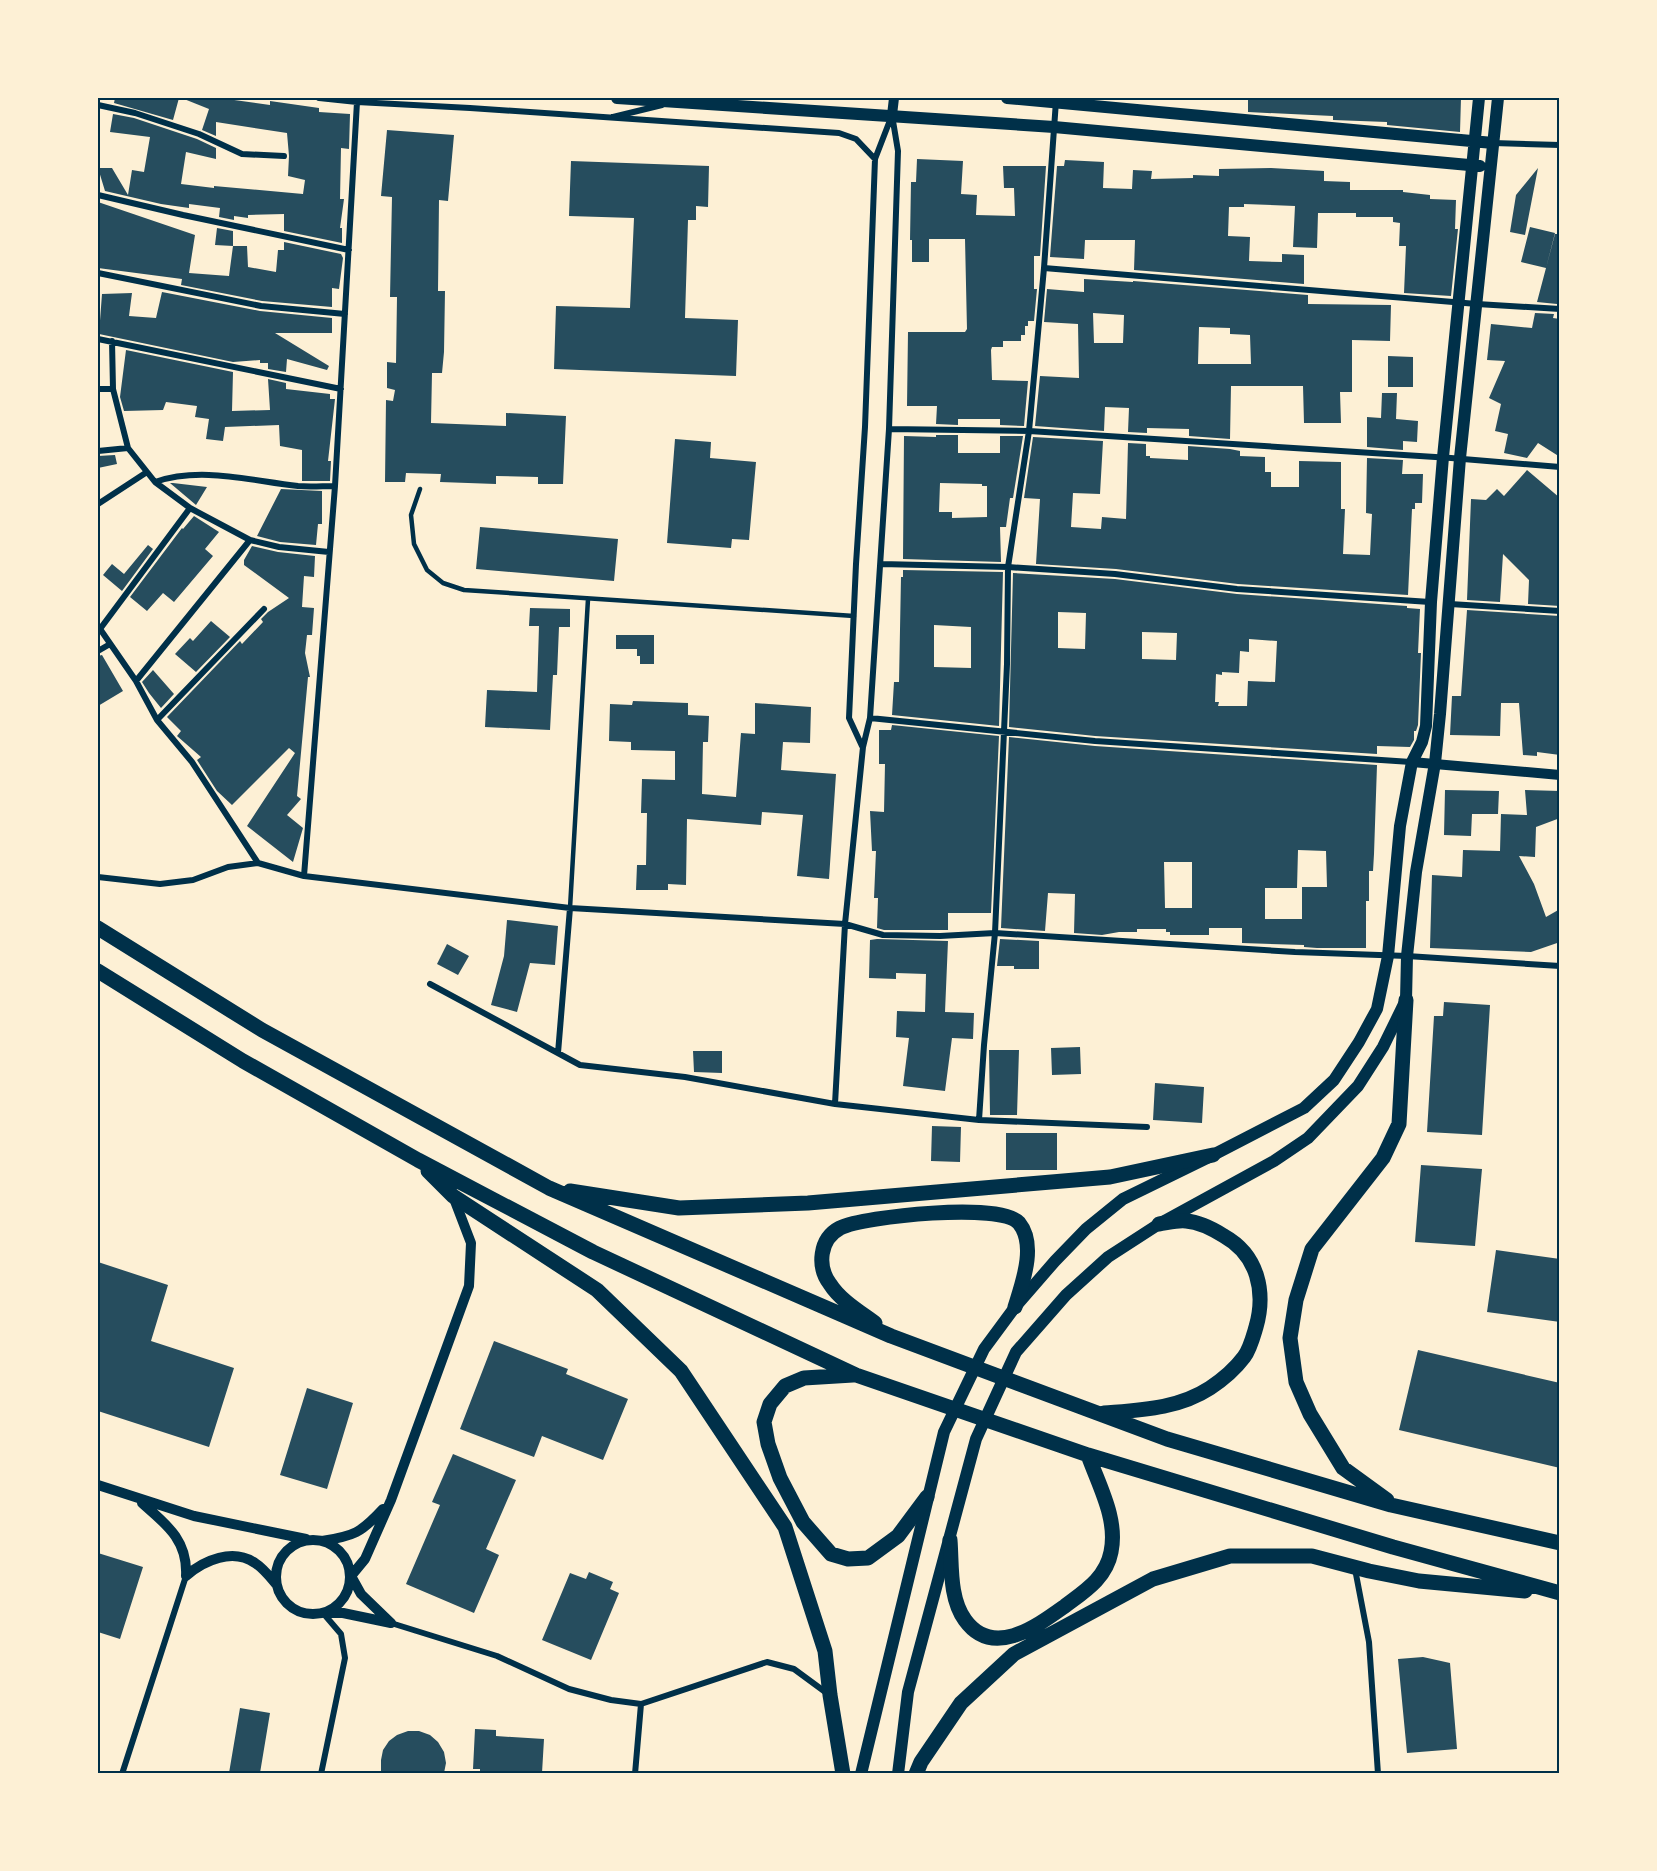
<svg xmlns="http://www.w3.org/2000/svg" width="1657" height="1871" viewBox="0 0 1657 1871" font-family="'PT Sans Narrow',sans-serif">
<rect width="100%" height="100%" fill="#fdf0d5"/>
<!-- building -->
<path fill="#264d5e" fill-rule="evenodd" d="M115,98H179L173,120L114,103Z
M184,98H228L227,99L270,105V101L319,108V112L350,114L349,149L341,148L340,199H344L340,228H342V243L284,231V214L248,215V218L234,216V220L219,217L220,208L189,204V208L161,204L105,191L98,168H112L128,195L132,170L144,172L150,137L110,132L113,114L134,118L197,139L216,148V159L186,152L181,184L214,188V186L303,194L305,180L288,176L289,156L287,133L216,122V136L202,130L209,109L184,99Z
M1248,98H1461L1460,132L1387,125V122L1333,120V116L1248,112Z
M387,130L454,135L448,201L439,200L438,291H445L444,352L442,373H432L431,423L506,426V413L566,416L563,484H538V477L496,476V484L440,482L441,474L406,473L405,482H385L386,400L393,401L395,390L387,388V362L396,363L397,297H390L392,197L381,196Z
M917,159L963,161L961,194L977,195L976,215L1015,216L1014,188H1004L1003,166H1046L1040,256H1034V289H1037L1034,321H1028V326H1025V335H1021V341H1003V347H992L991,350L992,380L1028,381L1024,426L1000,425V419H958V425L936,424L937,406H907L908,332H965L967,329L965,239H929V262H912V240H910L911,182H916Z
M1065,160L1104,162L1103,188L1132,189L1133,170L1152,171L1151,179L1193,178V175L1219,176V169L1271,168L1324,171V181L1350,182V190H1403V192L1430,195V199L1456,200L1455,229H1458L1451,296L1404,293L1406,246H1399L1400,223L1393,222V217H1356V213H1318L1317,248L1293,247L1295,206L1244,204V207H1229L1228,236L1250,237L1249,261L1282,262V254L1304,255V284L1134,270L1135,240H1085L1084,259L1050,257L1057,166H1064Z
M571,161L709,166L708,207L696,206V220H688L685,318L738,320L736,376L554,369L556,306L630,308L634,218L569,216Z
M1538,168L1525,235L1510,232L1516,195Z
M98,202L195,235L189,273L229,276L233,246H247L248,267L276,272L278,250H284V242L341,254L343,258L339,289L332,288V307L262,301L181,285L182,279L98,268Z
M1530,227L1555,233L1546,268L1521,262Z
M217,228L233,231V246L215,245Z
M1555,234H1560V295L1557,304L1537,302Z
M1084,279L1133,282V281L1308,295V304L1391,305L1390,341L1352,340V392H1340L1341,423H1304L1303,386H1231L1230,439L1189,436V429L1147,428V433L1128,432L1129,408L1105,407L1104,431L1035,426L1040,376L1079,378L1078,324L1044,322L1047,289L1084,292ZM1093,313L1124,315L1123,343H1094ZM1199,327L1230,328V334L1250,335L1251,364H1198Z
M162,292L260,311L332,318V333H275L329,366L327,370L287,359L286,372L268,369V363H260V360L233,362L99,334L102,294L132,293L129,316L156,318Z
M1535,313L1554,314L1553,318L1560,319V457L1538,443L1527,458L1504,453L1508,434L1495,431L1501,404L1489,398L1505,361L1487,360L1491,324L1532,328Z
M126,350L233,372L232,411L270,410L268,379L286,383V389L330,394V399H335L328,461H331L330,481H302V450L280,446L279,425L225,427L223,441L206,439L209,419L195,417L197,406L166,402L163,410L124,411L120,397Z
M1388,356L1413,357V387H1388Z
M1382,393H1397L1396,419L1418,421L1417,442L1403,441V450L1367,447V417L1381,418Z
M936,435H958V453H1000V436H1023L1013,498H1010L1006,527H1000L1001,562L903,559L904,436L936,437ZM940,483L982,484V486H987V517L952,518V512H939Z
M1033,437L1103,441L1100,494L1073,493L1071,527L1101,529L1102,517L1126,519L1128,443L1146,444V456H1150V458L1188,460V446L1230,449L1240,451V456L1265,457V472H1271V487H1299V461L1341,462V509H1345L1343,554L1370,555L1372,514L1366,513L1367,458L1403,460L1402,474H1423L1422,503H1415V509H1412L1408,595L1238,584L1116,569L1036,564L1040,499L1024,498Z
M675,439L711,442L710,458L756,462L749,540L732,539L731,548L667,543Z
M115,455L117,464L98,468V456Z
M1527,470L1560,498V606L1528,604L1529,580L1503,554L1500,602L1467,600L1471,499L1486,500L1497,489L1504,496Z
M170,483H173L207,487L196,505Z
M281,489L322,491V524H318L316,545L280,542L257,536Z
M194,516L219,532L205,549L213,556L174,602L163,593L147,611L130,597L182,528L183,529Z
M480,527L618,539L614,581L476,569Z
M148,545L153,549L122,591L103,575L112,564L124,574Z
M252,546L278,552L315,556L314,577L304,576L302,607L314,608L312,635H307L305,653L310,677H308L297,796L301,799L287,815L303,828L293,862L247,826L295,753L289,748L232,805L217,791L197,760L201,757L177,736L181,731L167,717L240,641L242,644L263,622L261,619L268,612L289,598L244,565V560Z
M903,570L1003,572L999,726L892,715L894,682H899L901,577H903ZM934,625L971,627V668L934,667Z
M1013,573L1115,579L1237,594L1407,606V608L1420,609L1418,653H1421L1418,725L1416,731H1414V740L1410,747L1377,746V754L1095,736L1009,727ZM1058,612L1086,613L1085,649L1058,648ZM1142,632L1177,633L1176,660L1142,659ZM1249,639L1277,641L1275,682L1248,681L1247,706H1218L1219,702H1215L1216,674L1222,675V672L1239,673L1240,651L1249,652Z
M530,608L570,609V627H559L557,675H553L550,730L485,727L487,690L537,692L539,626H529Z
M1467,610L1560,616V755L1537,752V756L1523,755L1519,703H1501L1500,736L1450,735L1452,696H1461Z
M211,621L230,637L196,672L175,654L190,638L193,641Z
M616,635H654V664H640V656H637V649H616Z
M102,655L123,691L98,706V656Z
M153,670L174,694L161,708L149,693L142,682Z
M633,701L688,703V715L709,716L708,742H703L702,794L736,797L741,733L755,734V703L811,707L810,743L783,742L781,770L836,774L829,879L797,876L803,815L762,812L761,825L687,819L686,885L668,884V890H636L637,865H646L647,813H641L642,779L675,780V751L631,750V742L609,741L610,704L632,705Z
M892,725L999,736L991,913H948V930H884L877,928L878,898H874L876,851H872L870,811L884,812L885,764H879V730H891Z
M1009,737L1095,746L1377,765L1374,854L1373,871H1369V901H1366V948H1317L1304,947V945L1242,943V928H1209V935H1170V932H1166V929H1137V932H1119L1102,935L1074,933L1075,894L1048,893L1045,931L1001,928ZM1298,850L1326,851L1327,887H1302V919H1265V888H1297ZM1164,862H1192V908H1165Z
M1445,790L1499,791L1498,814H1472L1471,836L1444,835Z
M1525,790L1560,791V818L1536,827L1535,857L1519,856L1534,884L1546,917L1560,909V942L1531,952L1430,948L1432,875L1462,877L1463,850L1500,851L1501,814L1527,815Z
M507,920L558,926L555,965L530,963L517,1012L491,1005L504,956Z
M877,939L948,941L945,1012L974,1013L973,1039L952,1038L945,1091L903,1086L909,1038L896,1037L897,1011L925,1012L926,974L896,973V979L869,978L870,940Z
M1000,939L1039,941V969H1014V966H997Z
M447,944L469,956L458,975L437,964Z
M1444,1002L1490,1005L1482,1135L1427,1132L1434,1016H1443Z
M1080,1047L1081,1074L1052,1075L1051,1048Z
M989,1050H1019L1017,1115H990Z
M693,1051H722V1073L694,1072Z
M1155,1083L1204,1087L1202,1123L1153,1120Z
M932,1126L961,1127L960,1162L931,1161Z
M1006,1133H1057V1170H1006Z
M1421,1165L1482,1169L1475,1246L1415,1242Z
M1496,1250L1560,1259V1322L1487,1312Z
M98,1262L168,1285L151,1341L234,1368L209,1447L98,1411Z
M494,1341L568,1369L566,1374L628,1399L603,1460L542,1436L534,1457L460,1429Z
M1418,1350L1560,1383V1468L1399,1430Z
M307,1388L353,1403L327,1489L280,1475Z
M453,1454L516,1480L486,1549L499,1555L474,1613L406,1584L440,1505L432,1502Z
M98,1553L143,1567L120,1639L98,1632Z
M589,1572L613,1582L610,1589L619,1593L591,1660L542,1640L570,1573L586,1579Z
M1423,1657L1450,1663L1457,1749L1407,1753L1398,1659Z
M240,1708L270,1713L260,1773H229Z
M475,1729L496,1730V1736L544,1739L542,1773H480V1769H473Z
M408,1731H419L430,1735L438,1742L444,1752L446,1763L444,1773H381V1760L383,1750L389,1741L397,1735Z"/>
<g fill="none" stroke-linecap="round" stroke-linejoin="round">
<!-- service -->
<path stroke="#003049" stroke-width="4.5" d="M420,489L411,515L414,544L427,570L443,583L464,590L854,616
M570,908L588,599"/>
<!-- minor -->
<path stroke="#003049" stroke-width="6" d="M319,98L357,102L470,108L839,133L856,139L875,159
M98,105L135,113L199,134L242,154L284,156
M613,117L662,105
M1493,143L1560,145
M98,195L183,215L349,250
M1044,268L1477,304L1560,309
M98,273L261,306L345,314
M98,339L341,389
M112,341L113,389L128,448L155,482L190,508L250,540L279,547L329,552
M98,389H113
M889,429L1029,431L1451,458L1560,467
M98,451L128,448
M155,482C201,466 251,481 298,486C310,487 323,486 335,486
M98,504L147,472
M881,564L1008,567L1115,574L1237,589L1430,602
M1450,604L1560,611
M98,626L136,681L157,720L192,762L258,863
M100,629L190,508
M98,651L110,644
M136,681L250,540
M870,718L1095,741L1411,762
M157,720L264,609
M862,746L849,718L856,564L865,427L875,159L892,115
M304,876L335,486L357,102
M98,877L160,884L193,880L228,867L258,863L304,876L570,908L845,924L883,935L940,936L995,933L1295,952L1407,956L1560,966
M430,984L580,1065L685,1077L835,1104L979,1120L1147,1127
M558,1053L570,908
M835,1104L845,924L863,747L870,718L889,429L898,151L892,115
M979,1120L984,1045L995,933L1007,664L1008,567L1029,431L1044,268L1056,101
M1355,1569L1369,1642L1378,1774
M391,1623L497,1656L569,1689L611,1700L641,1704L767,1662L794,1669L828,1694
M122,1774L186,1576
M321,1774L345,1658L341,1634L323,1613
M635,1774L641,1704"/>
<!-- tertiary -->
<path stroke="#003049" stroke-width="10" d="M892,115L894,98
M1412,762L1560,775
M98,1485L194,1516L306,1539
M142,1503C166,1524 188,1540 186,1576
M276 1577a37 37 0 1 1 74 0a37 37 0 1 1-74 0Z
M322,1541C354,1536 361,1533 383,1509
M186,1576C204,1560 233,1548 255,1563C263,1568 270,1577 276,1584
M326,1613H343L391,1623
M391,1623L361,1594L351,1576L365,1559L391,1500L469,1286L471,1243L453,1196"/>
<!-- secondary -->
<path stroke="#003049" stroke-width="12" d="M617,98L1054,127L1480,166
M1007,98L1493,143
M861,1774L944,1432L984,1349L1015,1307L1055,1261L1086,1229L1123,1199L1213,1155L1304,1108L1334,1080L1359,1042L1377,1009L1388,956L1400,826L1412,762L1422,742L1426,726L1431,602L1443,457L1479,98
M898,1774L908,1692L976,1439L1016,1352L1066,1295L1108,1257L1159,1224L1274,1161L1308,1138L1358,1086L1383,1047L1406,1000L1407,956L1416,872L1435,763L1440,714L1460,458L1498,98"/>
<!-- trunk -->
<path stroke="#003049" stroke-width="15" d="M98,928L262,1030L549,1188L891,1336L1167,1439L1391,1505L1560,1543
M98,971L243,1061L418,1160L593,1252L856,1375L1088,1455L1393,1547L1560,1593
M428,1171L453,1196L597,1290L681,1371L785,1527L825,1651L830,1695L843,1774
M570,1191L679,1208L808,1203L1110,1177L1213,1155
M875,1323C860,1312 840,1300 830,1284C817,1267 819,1239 840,1228C865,1216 1001,1202 1019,1223C1037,1245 1022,1284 1015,1307
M853,1375L804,1378L785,1386L770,1404L764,1422L768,1444L780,1478L803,1522L831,1554L848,1559L868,1558L898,1536L927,1497
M1104,1413C1140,1410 1178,1409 1210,1388C1222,1380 1235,1369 1244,1357C1250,1349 1253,1337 1256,1327C1266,1292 1258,1255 1224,1236C1213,1229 1199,1222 1186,1221C1177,1220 1167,1223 1159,1224
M1387,1500L1343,1468L1310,1414L1296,1382L1290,1338L1296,1300L1312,1249L1383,1158L1399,1124L1406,1000
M950,1540C952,1565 949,1598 965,1620C993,1659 1037,1626 1065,1606C1085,1591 1106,1578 1111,1552C1118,1519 1099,1486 1088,1455
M916,1774L921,1762L961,1703L1014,1654L1153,1579L1230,1556H1312L1369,1571L1419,1581L1525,1591"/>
</g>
<!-- border -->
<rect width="1657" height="1871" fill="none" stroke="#fdf0d5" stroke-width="198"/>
<rect x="99" y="99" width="1459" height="1673" fill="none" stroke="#003049" stroke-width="2"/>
</svg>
